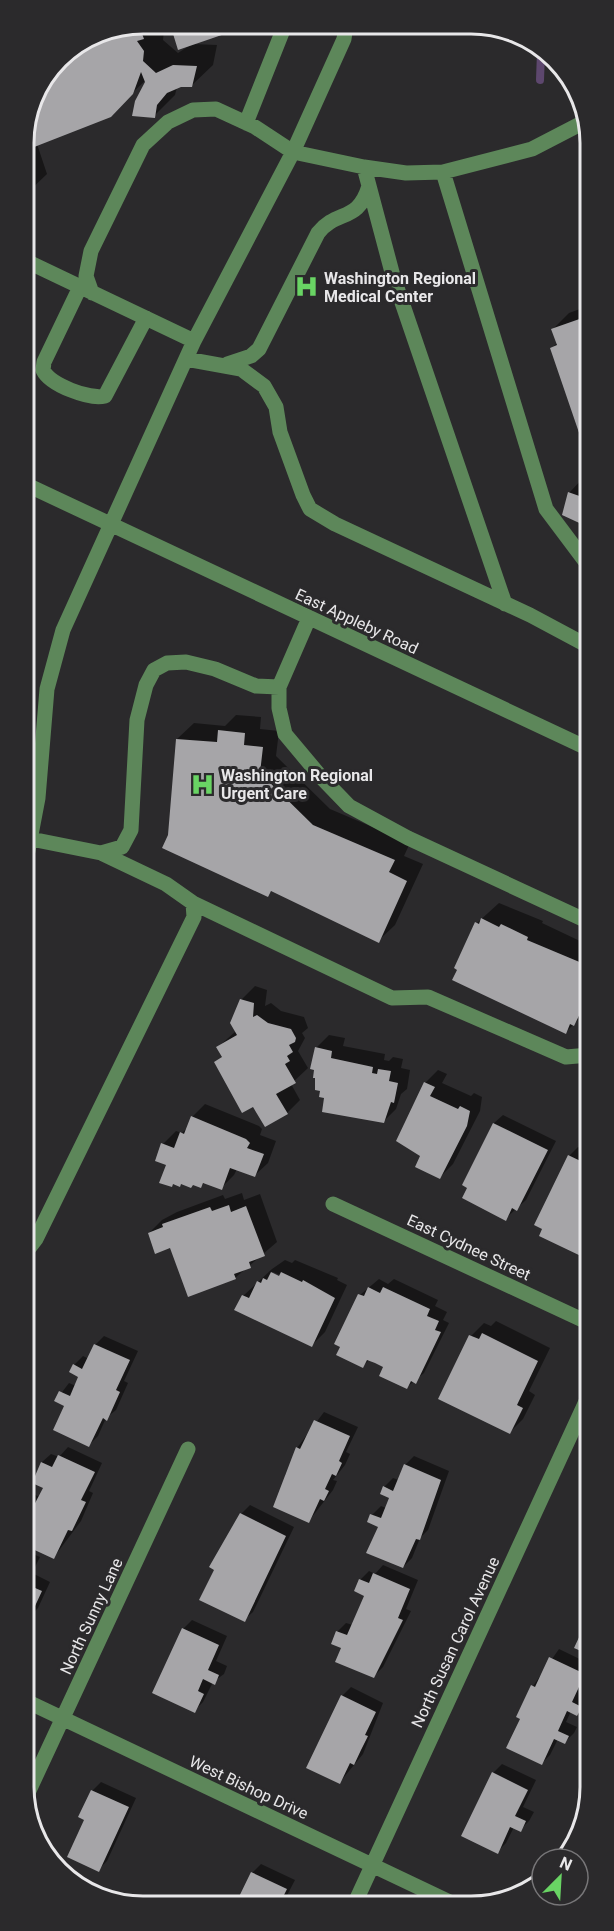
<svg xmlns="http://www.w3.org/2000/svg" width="614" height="1931" viewBox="0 0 614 1931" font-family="Roboto,sans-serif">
<rect width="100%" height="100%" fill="#2b2a2c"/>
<!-- shadow -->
<path fill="#0007" fill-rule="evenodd" d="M144,24H161L164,30L163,40L178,53L192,44L217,45L213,65L191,86L177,87L175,95L154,116L148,78L128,97L37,144L47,174L24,196V135L64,54L98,33Z
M588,306V455L552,348L557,343L553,329L569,313Z
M585,476L588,477V525L582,521L569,493Z
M236,715L261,717L260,729L279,731L276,756L330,809L410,843L404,856L423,864L395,925L378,941L273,890L267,895L169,836L177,739L194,723L225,726Z
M499,903L543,921L542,923L580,941L582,938L589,942V1009L566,1032L477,923Z
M255,986L267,990L265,1006L271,1003L281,1011L304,1017L308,1028L302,1033L305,1038L298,1051L308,1068L291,1084L300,1100L287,1113L223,1056L218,1047L236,1031L241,1000Z
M329,1035L345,1038L343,1046L385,1054L384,1060L389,1061L393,1057L403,1059L401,1068L410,1070L407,1089L401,1094L396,1109L383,1122L326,1097L322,1090L316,1048Z
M438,1070L447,1074L442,1083L471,1096L474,1093L482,1097L480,1111L453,1164L440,1177L422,1155L425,1083Z
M205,1104L259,1126L262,1129L260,1135L276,1141L268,1163L254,1176L237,1169L234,1175L221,1188L205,1182L201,1186L168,1164L163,1144L176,1131L182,1133L188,1127L192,1117Z
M503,1115L556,1141L526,1200L505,1219L464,1184L494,1123Z
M578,1147L589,1152V1249L583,1255L569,1156Z
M242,1193L244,1200L260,1194L277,1242L235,1278L149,1233L162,1220L177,1212L223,1195L225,1199Z
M285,1260L292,1263L295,1260L338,1278L337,1280L347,1285L325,1332L312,1345L243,1296L272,1269ZM273,1272L287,1278L286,1280L271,1274Z
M379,1279L388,1284L394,1279L438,1300L435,1306L447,1312L443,1320L449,1323L424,1373L407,1387L385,1367L370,1359L363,1366L360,1295Z
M496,1321L550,1348L529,1391L535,1395L523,1419L510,1432L471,1336L484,1323L491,1326Z
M104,1336L138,1351L124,1381L128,1383L116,1410L106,1418L98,1436L89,1445L66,1405L56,1400L69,1383L76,1386L80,1376L74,1365L83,1356L89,1359L95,1345Z
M324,1412L358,1427L346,1452L350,1454L345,1465L333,1480L337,1481L333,1490L308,1522L288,1477L285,1475L297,1448Z
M68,1447L102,1463L89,1491L93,1493L81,1521L54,1557L26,1544V1528L31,1516L26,1514V1501L33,1494L40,1497L45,1488L42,1462L51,1454L59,1457Z
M414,1456L449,1471L428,1530L420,1538L412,1558L403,1567L372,1515L381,1506L386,1508L391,1497L384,1487L393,1478L399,1480L405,1465Z
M250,1505L294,1527L253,1612L244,1620L241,1514Z
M26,1551L40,1557L32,1573L50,1582L38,1608L29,1617L26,1616Z
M383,1565L418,1580L406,1609L411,1611L383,1667L374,1676L343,1647L333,1643L338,1631L346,1623L353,1625L366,1595L360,1580L369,1571L375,1574Z
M192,1620L227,1636L216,1661L227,1666L224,1674L213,1682L203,1702L194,1711L183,1629Z
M559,1649L590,1664V1673L580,1693L590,1698L577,1714L571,1711L566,1722L577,1727L574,1733L565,1742L558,1739L550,1755L541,1764L522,1719L533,1686Z
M351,1687L383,1703L363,1754L340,1782L342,1696Z
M502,1764L536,1780L523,1807L534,1812L529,1821L520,1830L514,1827L506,1843L497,1852L493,1773Z
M101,1782L136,1798L107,1861L98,1870L92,1791Z
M261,1864L295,1880L282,1905H237L252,1873Z
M83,1884L113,1898L112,1900L82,1885Z"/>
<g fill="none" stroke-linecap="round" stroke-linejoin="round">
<!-- stream -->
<path stroke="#5d476e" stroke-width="8" d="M540,80L541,52"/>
</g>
<!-- building -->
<path fill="#a6a5a8" d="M170,24L244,25L245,27L178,50Z
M139,25L144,39L137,41L144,51L143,61L156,73L173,65L197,66L192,87H181L167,93L157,105L155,118L132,116L135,101L145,82L141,72L133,94L111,117L24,151V135L36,90L64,54L98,33Z
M588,316V459L550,348L557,345L551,329Z
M568,492L588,499V527L562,515Z
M218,730L245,733L244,745L263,747L260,773L313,825L395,860L389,872L407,881L379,943L271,891L268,897L162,848L168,835L176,739L217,742Z
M481,918L499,927L501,924L528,937L527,940L589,966V995L574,1026L570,1024L566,1034L452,980L457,970L454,968L475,922L479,924Z
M240,999L254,1003L253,1017L257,1015L268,1023L291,1029L296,1038L295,1042L289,1045L293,1052L287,1056L290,1061L285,1064L296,1083L276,1094L288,1114L265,1127L253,1107L242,1113L214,1062L222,1057L216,1047L237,1035L230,1023Z
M315,1047L332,1051L331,1058L373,1067L372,1073L377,1074L378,1069L391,1071L389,1081L398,1083L394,1103L391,1102L384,1123L322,1112L324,1098L319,1097L320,1091L315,1090V1078H313L314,1070L310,1069Z
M424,1082L435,1087L430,1096L458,1109L460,1106L470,1111L467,1126L440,1179L415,1167L420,1156L396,1141Z
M191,1116L246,1139L250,1143L247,1148L264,1154L255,1177L230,1168L222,1190L203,1183L201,1188L193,1185L191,1188L181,1184L180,1187L173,1184L172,1187L159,1183L166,1165L155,1161L161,1143L174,1148L180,1132L184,1134Z
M493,1123L548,1150L517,1211L512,1208L506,1221L462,1198L467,1188L462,1185Z
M568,1155L589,1165V1251L587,1249L583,1257L539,1236L542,1229L534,1225Z
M229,1205L231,1212L246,1206L265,1256L249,1262L251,1268L234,1274L236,1279L188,1297L170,1248L155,1254L148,1233L163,1227L162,1224L210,1207L212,1211Z
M271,1272L279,1276L281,1272L302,1282L303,1280L335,1298L312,1347L234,1310L242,1295L249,1298L257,1281L261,1283L263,1278L267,1280Z
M368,1287L380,1293L383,1287L430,1309L427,1316L439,1321L435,1330L441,1332L416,1384L411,1381L407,1389L379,1376L383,1367L375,1363L367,1360L363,1368L336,1355L340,1347L334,1344L358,1294L364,1296Z
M482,1333L538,1361L517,1405L523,1408L510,1434L438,1399L469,1335L479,1339Z
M94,1344L130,1360L116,1390L120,1392L107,1421L103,1418L89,1447L53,1430L64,1406L54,1401L59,1391L70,1396L78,1377L69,1372L73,1364L82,1369Z
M314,1420L350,1436L339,1461L342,1463L336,1476L332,1474L325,1489L329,1491L324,1501L320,1499L309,1523L273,1507L296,1447L300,1449Z
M58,1455L95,1472L81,1500L86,1502L72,1531L68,1530L54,1559L26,1546V1525L29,1517L26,1515V1503L33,1507L43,1488L32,1483L41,1462L52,1467Z
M404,1464L441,1480L420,1540L416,1539L403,1568L366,1553L378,1527L367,1522L370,1514L381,1518L389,1498L380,1494L383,1486L393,1491Z
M240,1513L286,1536L245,1622L199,1600L214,1570L209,1567Z
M26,1564L32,1566L26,1578Z
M373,1573L410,1589L398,1618L403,1620L374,1678L335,1662L341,1648L331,1644L336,1631L347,1635L364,1596L354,1591L359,1579L369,1583Z
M26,1584L42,1591L29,1619L26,1618Z
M590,1603V1655L574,1648L588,1618L583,1616Z
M182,1628L219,1645L208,1670L219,1675L215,1685L203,1679L198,1691L204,1694L195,1713L152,1693Z
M549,1657L585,1674L572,1702L582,1707L577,1716L567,1711L558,1731L569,1736L565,1744L554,1739L542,1765L506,1748L520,1719L516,1717L531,1685L535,1687Z
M341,1695L376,1712L365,1735L368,1736L361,1750L354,1765L350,1763L340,1784L306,1768Z
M492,1772L528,1790L515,1816L526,1821L521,1832L510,1827L498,1854L461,1836Z
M91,1790L129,1807L99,1872L67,1857L84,1820L78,1817Z
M251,1872L287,1889L279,1905H235Z"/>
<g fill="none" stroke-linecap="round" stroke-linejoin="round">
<!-- minor -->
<path stroke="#5d875a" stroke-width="15" d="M246,123L285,25
M364,167L393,276L505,604
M443,172L546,509L588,565
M24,260L194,341
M80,287L44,362L43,370C50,385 90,400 105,396L146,318
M92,293L86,276L91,251L143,145L168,122L193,110L216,109L255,127L293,152L364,167L406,173L443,172L532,149L588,120
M186,359L241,369L264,386L276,407L280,432L303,495L310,509L335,524L530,615L588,646
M227,364L251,356L259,349L318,233C337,209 358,223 369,186
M25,484L589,749
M309,618L279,687V708L285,734L321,777L349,806L408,838L589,922
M31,839L101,853L122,847L131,830L137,720L146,685L154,670L167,663L186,662L215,669L256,686L279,687
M25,866L38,798L47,689L63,630L194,341L293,152L344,39L346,25
M193,903L392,998L428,997L566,1057L589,1055
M333,1204L589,1323
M26,1252L36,1239L194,917L193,903L166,884L101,853
M26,1701L456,1905
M26,1797L188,1449
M354,1905L589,1395"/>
</g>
<!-- icons -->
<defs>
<symbol id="hospital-bare" viewBox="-9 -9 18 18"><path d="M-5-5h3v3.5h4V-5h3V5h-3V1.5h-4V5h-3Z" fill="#69d464" stroke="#2b2a2c" stroke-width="2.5" paint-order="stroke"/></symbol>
</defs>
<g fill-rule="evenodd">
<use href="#hospital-bare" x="290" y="270" width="33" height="33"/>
<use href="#hospital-bare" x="186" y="768" width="33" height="33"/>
</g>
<g text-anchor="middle" stroke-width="6" stroke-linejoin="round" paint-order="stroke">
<!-- poi labels -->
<g font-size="16" font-weight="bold" fill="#e8e7e9" stroke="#2b2a2c" text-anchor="start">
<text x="324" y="284">Washington Regional<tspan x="324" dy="18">Medical Center</tspan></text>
<text x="221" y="781">Washington Regional<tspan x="221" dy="18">Urgent Care</tspan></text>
</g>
<!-- street labels -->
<g font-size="16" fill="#e8e7e9" stroke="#2b2a2c">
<text transform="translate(357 621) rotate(25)" y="6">East Appleby Road</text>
<text transform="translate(469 1247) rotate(25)" y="6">East Cydnee Street</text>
<text transform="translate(91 1616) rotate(-65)" y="6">North Sunny Lane</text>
<text transform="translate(455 1642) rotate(-65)" y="6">North Susan Carol Avenue</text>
<text transform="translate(249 1787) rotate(25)" y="6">West Bishop Drive</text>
</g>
</g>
<!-- crop -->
<path d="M0 0H614V1931H0ZM143 34H471A109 109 0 0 1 580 143V1787A109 109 0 0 1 471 1896H143A109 109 0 0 1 34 1787V143A109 109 0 0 1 143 34Z" fill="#2b2a2c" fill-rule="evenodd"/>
<path fill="none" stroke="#e8e7e9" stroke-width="3" d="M143 34H471A109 109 0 0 1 580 143V1787A109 109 0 0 1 471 1896H143A109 109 0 0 1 34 1787V143A109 109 0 0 1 143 34Z"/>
<!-- north arrow -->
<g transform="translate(560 1877) rotate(24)"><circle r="28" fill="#2b2a2c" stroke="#777678" stroke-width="1.5"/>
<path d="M0-4.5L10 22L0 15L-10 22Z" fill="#69d464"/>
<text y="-9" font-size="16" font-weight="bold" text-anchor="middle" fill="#e8e7e9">N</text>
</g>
</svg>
